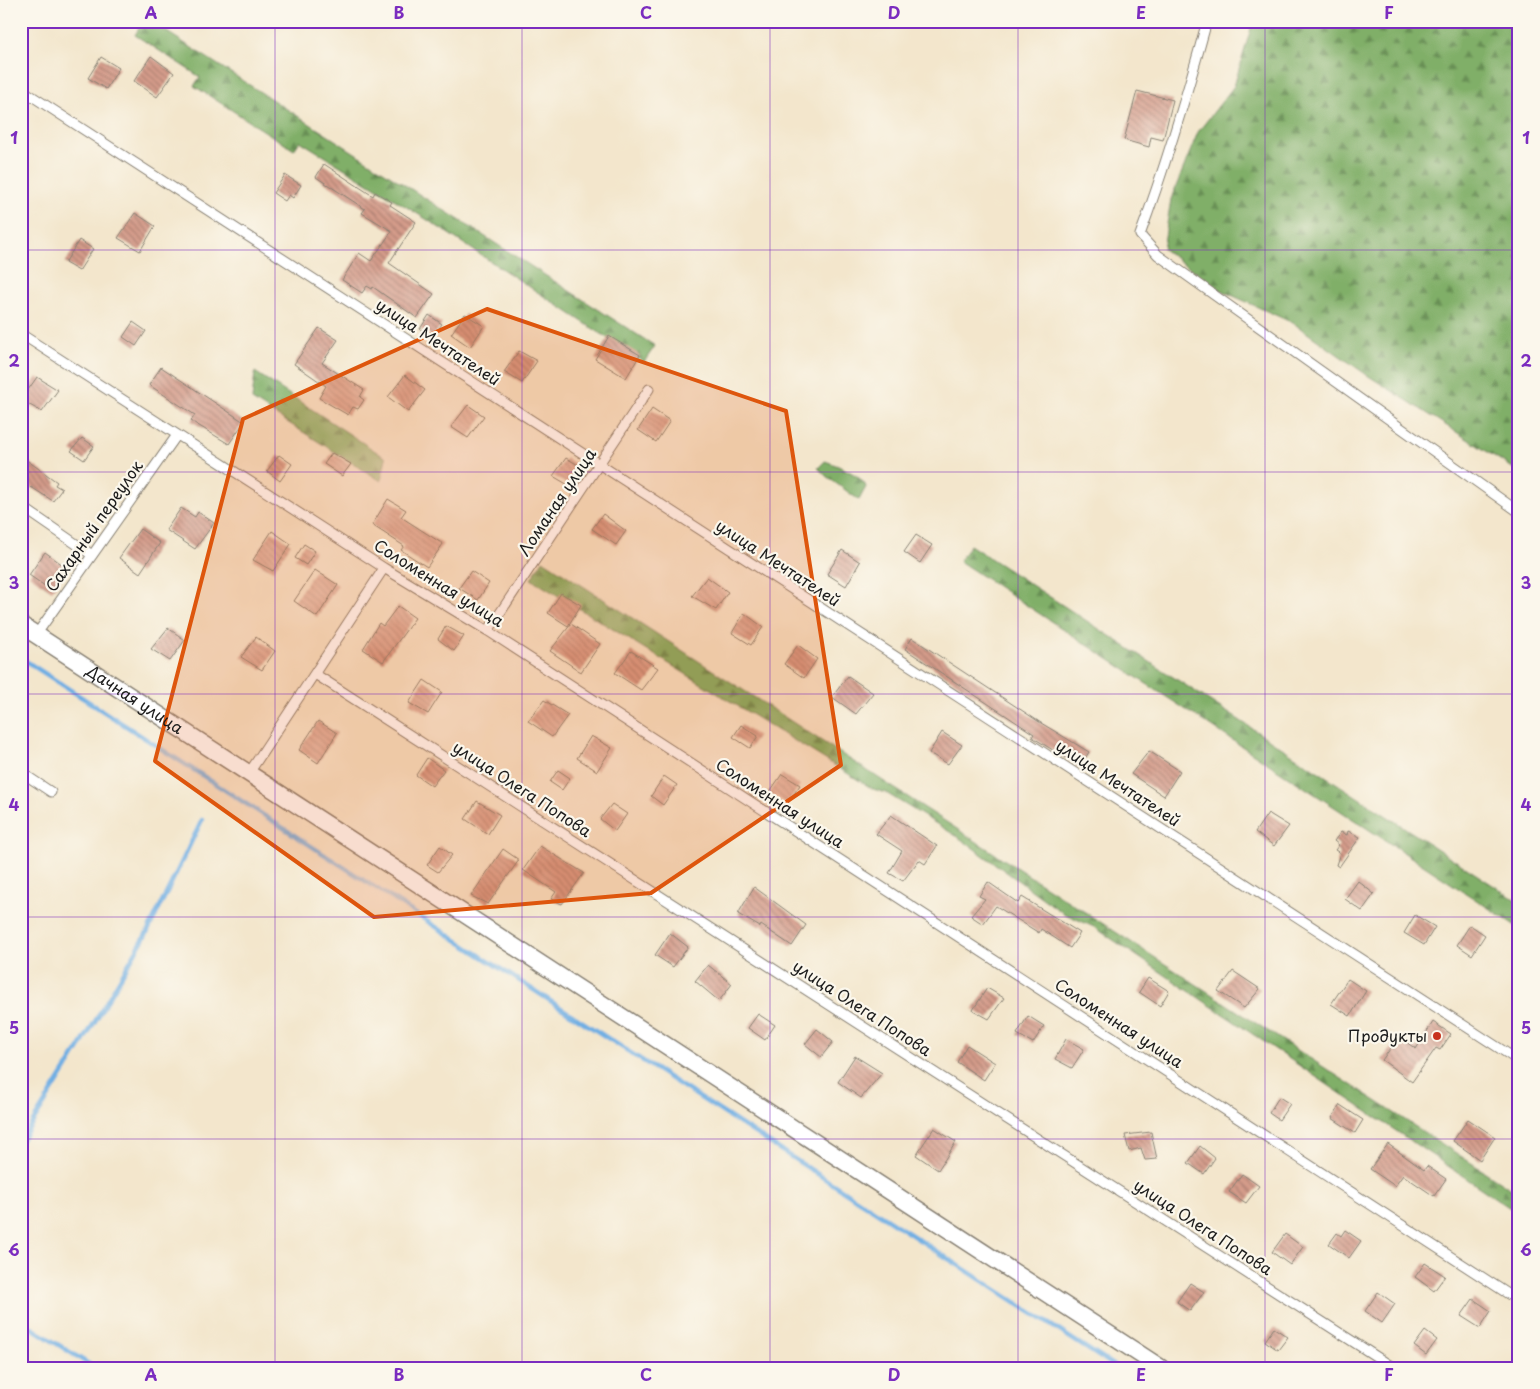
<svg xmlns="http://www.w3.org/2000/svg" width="1540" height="1389" viewBox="0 0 1540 1389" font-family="'Playpen Sans',sans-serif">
<defs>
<pattern id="forest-firs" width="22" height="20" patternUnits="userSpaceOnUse" patternTransform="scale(1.25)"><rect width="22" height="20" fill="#80af68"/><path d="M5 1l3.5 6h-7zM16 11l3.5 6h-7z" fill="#688e55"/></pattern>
<pattern id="building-back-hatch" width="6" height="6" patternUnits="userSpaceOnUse" patternTransform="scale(1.25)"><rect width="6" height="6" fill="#d49b8a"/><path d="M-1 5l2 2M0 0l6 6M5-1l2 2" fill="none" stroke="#ab7e70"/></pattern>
</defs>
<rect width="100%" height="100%" fill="#fbf7ec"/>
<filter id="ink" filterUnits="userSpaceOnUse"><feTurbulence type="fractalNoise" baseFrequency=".02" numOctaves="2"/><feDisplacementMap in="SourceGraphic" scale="10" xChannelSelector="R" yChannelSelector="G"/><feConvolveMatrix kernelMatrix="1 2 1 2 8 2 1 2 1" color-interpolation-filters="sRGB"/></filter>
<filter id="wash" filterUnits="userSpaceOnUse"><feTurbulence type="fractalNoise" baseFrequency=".0096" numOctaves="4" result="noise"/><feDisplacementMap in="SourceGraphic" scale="20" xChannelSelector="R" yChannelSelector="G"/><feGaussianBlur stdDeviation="1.12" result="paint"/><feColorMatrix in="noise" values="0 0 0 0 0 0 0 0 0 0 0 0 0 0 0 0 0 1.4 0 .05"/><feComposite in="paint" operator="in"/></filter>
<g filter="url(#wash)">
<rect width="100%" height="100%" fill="#f3e6cc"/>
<!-- forest -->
<path fill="url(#forest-firs)" stroke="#4e6642" d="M143,21H150L655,346L644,362L426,219L300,141L294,150L194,86L200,77L135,35Z
M1249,21H1519V472L1367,375L1293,323L1218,289L1163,249L1171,199L1198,132L1234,86L1251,28Z
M255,372L386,458L381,481L252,400Z
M825,461C837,465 862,475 866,487L859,500L826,476L818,468Z
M970,545L1519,902V928L959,561Z
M543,560L1519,1194V1214L1094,927L1063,913L958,837L886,793L873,789L531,579Z"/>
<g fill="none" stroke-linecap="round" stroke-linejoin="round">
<!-- stream -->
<path stroke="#71afe3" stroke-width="4.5" d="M21,658L1117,1368
M21,1141L81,1045L148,931L202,820
M21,1321L95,1368"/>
</g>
<g id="blocks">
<!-- building -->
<path fill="url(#building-back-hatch)" d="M151,56L174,73L157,97L134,81Z
M101,57L119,68L106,89L88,78Z
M1137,91L1173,100L1163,140L1151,137L1149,147L1124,140Z
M324,164L373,196L375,192L392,202L390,205L416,222L389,263L434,294L417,318L373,287L372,289L367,286L362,293L342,280L359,253L371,261L392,231L362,213L365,209L316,177Z
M285,175L301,185L293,198L289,195L285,201L273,193Z
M135,213L155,226L140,251L118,238Z
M79,240L93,249L79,271L65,263Z
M465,314L484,326L470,347L451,334Z
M429,315L442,324L433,337L420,329Z
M133,322L146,331L136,346L123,337Z
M319,328L338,340L322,363L364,390L360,397L364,400L358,409L353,407L348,415L319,398L326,386L294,364Z
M609,336L640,355L626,378L595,359Z
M519,351L537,361L522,383L504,372Z
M161,367L244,422L229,444L191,421L195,415L149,385Z
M405,375L425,390L408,412L388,397Z
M37,377L58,390L42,412L21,400Z
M468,405L484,416L468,438L451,427Z
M652,409L670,421L656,442L638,430Z
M82,438L94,446L84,460L71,451Z
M332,453L351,464L342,476L324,464Z
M279,455L292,464L280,481L267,471Z
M21,456L57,482L55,485L62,489L53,501L31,487L28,490L21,485Z
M566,458L582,467L570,486L553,476Z
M388,499L406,510L401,517L443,544L427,567L401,550L404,546L372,525Z
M181,508L195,517L198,512L214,523L195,549L166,530Z
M603,514L626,531L616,545L592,529Z
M140,529L160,543L140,573L119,558Z
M272,531L291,544L273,571L253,560Z
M916,535L932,545L920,563L904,552Z
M304,544L315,551L306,565L295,558Z
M842,550L860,562L846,586L827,574Z
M45,552L67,568L52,591L29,575Z
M315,570L338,585L317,617L294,601Z
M471,571L489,583L478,600L459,588Z
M707,577L728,592L716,610L692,596Z
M561,593L581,605L568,626L548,613Z
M398,606L415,618L383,662L363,649L379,623L383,626Z
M744,613L763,627L751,645L732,633Z
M571,624L600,644L581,672L550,651Z
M446,626L464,636L454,651L438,639Z
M168,628L185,640L170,661L151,649Z
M256,637L275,651L262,670L241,657Z
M912,638L1041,723L1089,752L1080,767L1032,737L1034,734L905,649Z
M798,645L817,659L804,678L784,664Z
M631,651L658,668L641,690L615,673Z
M848,676L873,693L856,714L832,697Z
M424,680L442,692L428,714L409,703Z
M544,700L568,715L552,737L528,721Z
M318,721L337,733L318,763L299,750Z
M741,725L758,736L750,748L733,737Z
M942,732L962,745L948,764L929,753Z
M591,736L612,748L597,771L577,758Z
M1149,751L1180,771L1164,796L1131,774Z
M427,758L444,770L432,786L416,775Z
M558,770L570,778L562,790L550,782Z
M782,774L800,785L787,804L769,793Z
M664,776L677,785L663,805L651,796Z
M477,801L500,815L488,834L465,819Z
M612,804L627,814L615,831L600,819Z
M1268,813L1289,826L1274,846L1255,832Z
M891,815L937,846L925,864L919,860L903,881L889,873L902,851L876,834Z
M1348,831L1360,837L1339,867L1336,865L1340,853L1335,850L1339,845L1334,841L1341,832L1347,835Z
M440,846L452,855L438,872L427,865Z
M540,846L584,873L562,904L551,899L556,892L523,870Z
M503,849L519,860L488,904L471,896Z
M1358,881L1374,894L1362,911L1345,899Z
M988,882L1018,903L1022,897L1080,933L1070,948L1041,929L1039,933L996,906L983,924L971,916L985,899L979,896Z
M754,887L806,925L792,946L761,925L760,927L738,914Z
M1415,915L1435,927L1424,945L1404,933Z
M1470,925L1485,935L1472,955L1457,945Z
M670,933L688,947L673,967L655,955Z
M708,965L732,984L719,1001L695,981Z
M1233,971L1260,989L1244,1008L1218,991Z
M1148,978L1169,991L1160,1006L1139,992Z
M1348,979L1366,991L1350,1016L1331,1004Z
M987,988L1004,998L989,1019L973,1010Z
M758,1014L775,1025L765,1040L748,1028Z
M1028,1016L1044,1026L1033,1043L1017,1034Z
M1433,1022L1451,1034L1440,1050L1436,1048L1412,1082L1382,1060L1399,1037L1416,1049Z
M817,1029L833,1042L821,1057L805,1044Z
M1066,1039L1084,1049L1072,1068L1055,1059Z
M967,1045L995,1063L984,1080L957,1062Z
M855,1056L882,1073L861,1098L838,1082Z
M1279,1097L1290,1104L1279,1120L1269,1113Z
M1340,1105L1363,1120L1355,1133L1332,1118Z
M1468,1119L1495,1137L1480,1160L1453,1141Z
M934,1128L956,1142L938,1170L916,1155Z
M1151,1132L1157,1159L1145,1160L1141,1148L1129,1151L1125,1135Z
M1388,1144L1424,1170L1427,1166L1446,1179L1434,1196L1403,1175L1395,1186L1370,1169Z
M1200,1146L1215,1158L1204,1174L1188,1163Z
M1242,1174L1259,1186L1246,1203L1229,1192Z
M1345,1230L1361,1241L1349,1258L1329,1244L1337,1233L1341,1236Z
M1285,1234L1303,1247L1290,1265L1272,1252Z
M1425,1263L1445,1276L1434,1291L1415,1277Z
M1190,1283L1204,1292L1190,1311L1177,1302Z
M1378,1292L1395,1304L1382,1323L1365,1311Z
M1473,1299L1491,1311L1480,1328L1461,1316Z
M1274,1328L1288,1337L1278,1350L1265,1341Z
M1425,1331L1437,1340L1426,1355L1414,1346Z"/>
</g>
</g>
<g filter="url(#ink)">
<use href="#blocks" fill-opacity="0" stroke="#888174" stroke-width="1"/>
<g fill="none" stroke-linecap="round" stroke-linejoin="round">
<defs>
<path id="service" d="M1207,21C1187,94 1166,165 1140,235L1158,255L1519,512
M21,89L1519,1061
M21,334L384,568L488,631L1519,1301
M21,506L92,555
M488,631L649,389
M36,635L177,435
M315,674L1394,1368
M21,772L51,792
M249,773L384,568"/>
<g id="minor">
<path id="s1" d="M21,625L1161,1368"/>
</g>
</defs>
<!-- service casing -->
<use href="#service" stroke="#888174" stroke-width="11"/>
<!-- minor casing -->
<use href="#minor" stroke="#888174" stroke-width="19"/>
<!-- service -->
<use href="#service" stroke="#fff" stroke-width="9"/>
<!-- minor -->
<use href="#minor" stroke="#fff" stroke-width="16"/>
</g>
</g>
<!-- marked area -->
<path fill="#de560d" fill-opacity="0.2" stroke="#de560d" stroke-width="4" stroke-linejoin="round" d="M487,309L786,411L841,765L651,893L374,917L155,761L243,419Z"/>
<!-- grid -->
<path fill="none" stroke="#7b2cbf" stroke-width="1" stroke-opacity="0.55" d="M275,21V1368M522,21V1368M770,21V1368M1018,21V1368M1265,21V1368M21,250H1519M21,472H1519M21,694H1519M21,917H1519M21,1139H1519"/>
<!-- markers -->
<circle fill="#c8321e" stroke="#fbf7ec" stroke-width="2" cx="1437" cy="1036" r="5"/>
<g text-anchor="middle" stroke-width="4.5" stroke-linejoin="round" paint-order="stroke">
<!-- street labels -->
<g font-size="16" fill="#1c1c1c" stroke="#fbf7ec">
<text transform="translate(438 342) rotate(33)" y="6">улица Мечтателей</text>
<text transform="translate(557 502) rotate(-56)" y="6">Ломаная улица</text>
<text transform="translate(94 526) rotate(-55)" y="6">Сахарный переулок</text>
<text transform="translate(778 563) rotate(33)" y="6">улица Мечтателей</text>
<text transform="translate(439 583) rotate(32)" y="6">Соломенная улица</text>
<text dy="6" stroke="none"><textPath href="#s1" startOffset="136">Дачная улица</textPath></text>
<text transform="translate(1118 783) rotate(33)" y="6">улица Мечтателей</text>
<text transform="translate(522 789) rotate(33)" y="6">улица Олега Попова</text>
<text transform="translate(780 803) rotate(33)" y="6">Соломенная улица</text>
<text transform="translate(862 1008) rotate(33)" y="6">улица Олега Попова</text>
<text transform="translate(1119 1023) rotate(33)" y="6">Соломенная улица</text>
<text transform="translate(1203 1227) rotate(33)" y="6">улица Олега Попова</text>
</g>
<!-- poi labels -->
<g font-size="16" fill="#1c1c1c" stroke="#fbf7ec" text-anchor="end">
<text x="1427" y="1042">Продукты</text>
</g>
</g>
<!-- margin -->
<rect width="1540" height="1389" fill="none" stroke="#fbf7ec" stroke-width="55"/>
<rect x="28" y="28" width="1484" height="1334" fill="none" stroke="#7b2cbf" stroke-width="2"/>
<g font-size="16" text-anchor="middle" font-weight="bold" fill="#7b2cbf">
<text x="151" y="19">A</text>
<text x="399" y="19">B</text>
<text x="646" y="19">C</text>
<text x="894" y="19">D</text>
<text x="1141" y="19">E</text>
<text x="1389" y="19">F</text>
<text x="14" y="144">1</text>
<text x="1526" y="144">1</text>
<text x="14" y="367">2</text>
<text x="1526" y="367">2</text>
<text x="14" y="589">3</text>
<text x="1526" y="589">3</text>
<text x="14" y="811">4</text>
<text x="1526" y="811">4</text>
<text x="14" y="1034">5</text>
<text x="1526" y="1034">5</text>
<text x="14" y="1256">6</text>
<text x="1526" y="1256">6</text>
<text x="151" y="1381">A</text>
<text x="399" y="1381">B</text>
<text x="646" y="1381">C</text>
<text x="894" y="1381">D</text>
<text x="1141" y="1381">E</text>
<text x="1389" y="1381">F</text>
</g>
</svg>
